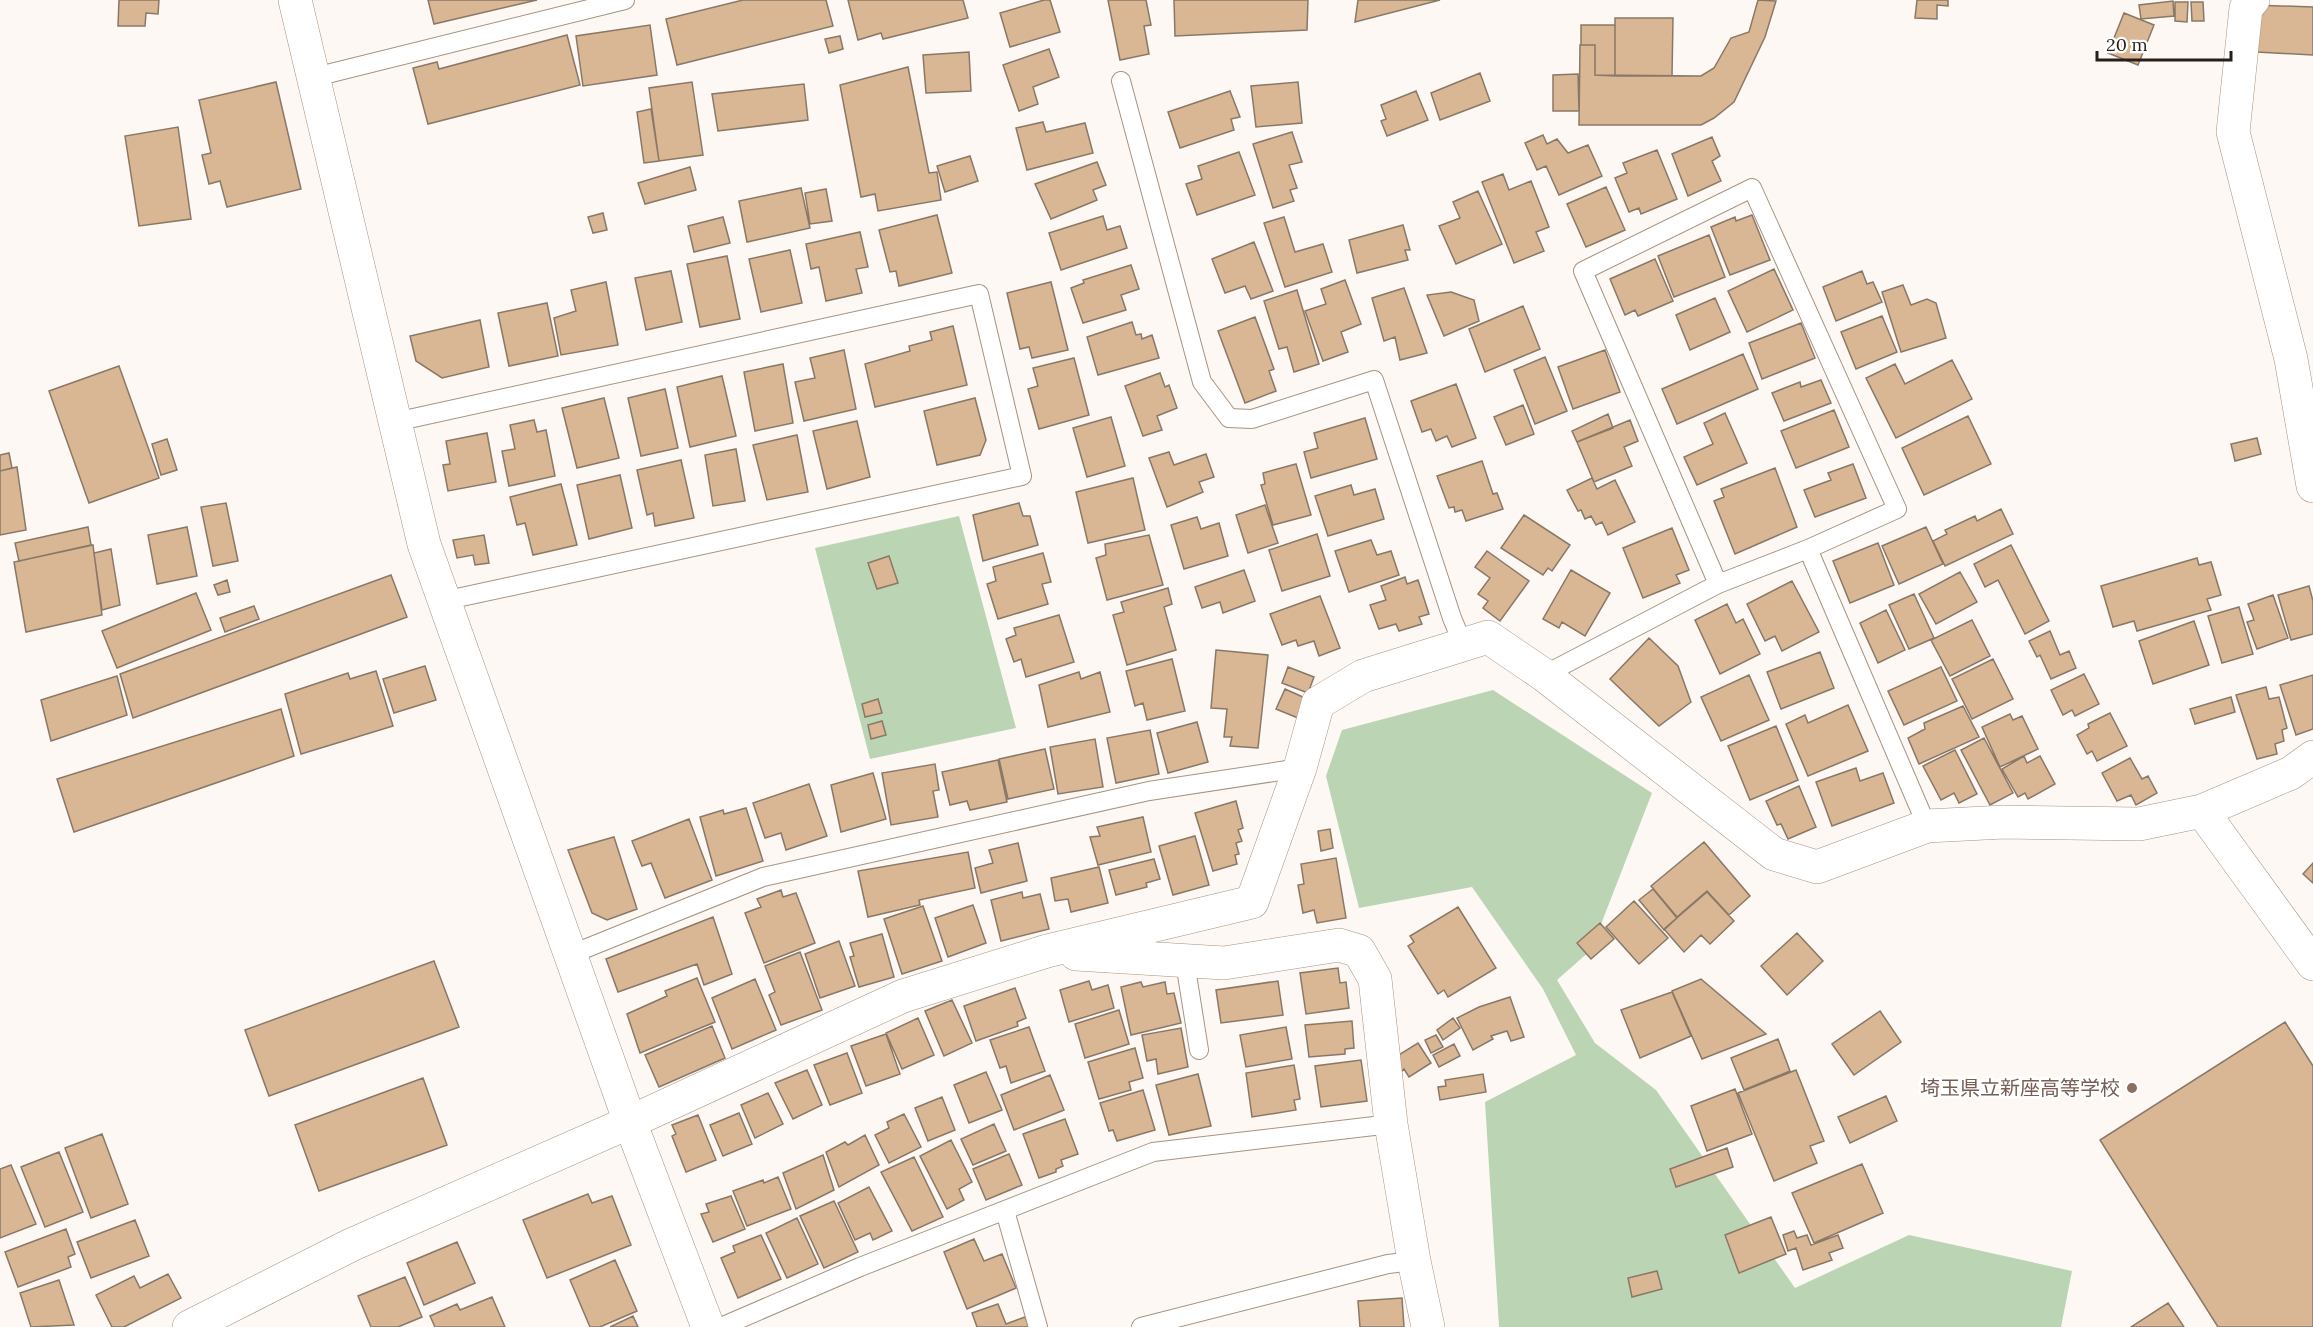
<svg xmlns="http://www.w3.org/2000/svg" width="2313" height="1327" viewBox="0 0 2313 1327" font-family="Lora,'Noto Sans JP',serif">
<rect width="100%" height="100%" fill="#fdf8f4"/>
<!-- green -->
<path fill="#bbd5b4" d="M959,516L1016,728L870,759L815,548Z
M1493,690L1652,793L1591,950L1557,980L1595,1043L1656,1090L1795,1288L1909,1235L2072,1271L2061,1327H1499L1485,1102L1576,1055L1543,989L1472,887L1359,908L1326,776L1342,730Z"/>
<!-- building -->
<path fill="#d9b694" stroke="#8a7866" stroke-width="1.5" d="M119,0H159L158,14L146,13L145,26H118Z
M428,0H537L434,24Z
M743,0H826L833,26L677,65L666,19Z
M848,0H963L968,18L883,39L881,33L858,40Z
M1044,0H1050L1060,32L1010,47L1000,13Z
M1108,0H1146L1151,25L1144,26L1149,54L1120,60Z
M1174,0H1308L1307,30L1175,36Z
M1358,0H1440L1355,22Z
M1758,0L1776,1L1765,37L1734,102L1714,118L1701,125H1579L1580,45H1595V75L1701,76L1714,68L1731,38L1749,32Z
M1917,0H1948V6L1937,5V19L1915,18Z
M2173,1L2174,16L2141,19L2139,5Z
M2175,2H2188L2187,22L2175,21Z
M2191,2H2203L2204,21H2192Z
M2252,5L2313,7V55L2257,52Z
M2124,13L2154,25L2138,65L2108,53Z
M1615,18H1673L1672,76H1615Z
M650,25L657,75L583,86L576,36Z
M1581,25H1615V76L1595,75V45H1581Z
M567,35L580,85L428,124L413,68L437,62L439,69Z
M840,36L843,49L829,53L825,39Z
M1049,49L1059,77L1033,87L1038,104L1019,111L1003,65Z
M969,52L971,91L926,93L923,55Z
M908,67L929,173L937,172L941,200L878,211L875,194L861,197L840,85Z
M1480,73L1490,101L1440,120L1431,93Z
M1578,74L1579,111H1553V75Z
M276,82L301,189L227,207L220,181L209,184L202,155L211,153L199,100Z
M692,82L703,155L659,161L649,88Z
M1298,82L1302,123L1256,127L1251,86Z
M804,84L808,120L718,131L712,94Z
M1230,91L1240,117L1231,119L1234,130L1180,148L1168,112Z
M1416,91L1428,120L1387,136L1381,121L1386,119L1381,105Z
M651,109L659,161L644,163L637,112Z
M1043,122L1046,132L1085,123L1093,153L1027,170L1016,128Z
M178,127L191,219L139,226L125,136Z
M1292,132L1302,162L1289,165L1297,188L1290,190L1294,201L1273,208L1253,144Z
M1543,135L1547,144L1557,139L1568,153L1588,145L1602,176L1559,195L1546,166L1537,170L1525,143Z
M1712,137L1720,156L1712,161L1721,181L1688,196L1672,154Z
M1657,150L1677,199L1641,214L1639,208L1629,212L1615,178L1627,173L1623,163Z
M1239,152L1255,195L1197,215L1186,184L1202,179L1198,166Z
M970,156L978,181L945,192L937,166Z
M1097,162L1106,185L1093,190L1097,200L1051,219L1035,184Z
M690,167L696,190L645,204L638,183Z
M1503,174L1509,190L1531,181L1549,227L1536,232L1544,251L1514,263L1482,182Z
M1606,187L1625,230L1586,247L1567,204Z
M801,188L810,228L747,242L739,201Z
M826,189L832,221L810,224L805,193Z
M1478,191L1502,244L1456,264L1439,226L1460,218L1453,202Z
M603,213L607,230L593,233L588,217Z
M937,215L952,273L899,286L896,271L890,272L879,230Z
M1752,215L1770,260L1730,275L1711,227L1735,217L1736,221Z
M1103,216L1107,230L1120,226L1127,248L1061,270L1049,233Z
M723,217L730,243L694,252L688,226Z
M1284,217L1295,252L1323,244L1332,272L1285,287L1264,223Z
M1403,225L1410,250H1405L1408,260L1357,273L1349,240Z
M860,232L868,267L856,269L862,293L826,301L819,267L811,269L806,244Z
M1709,235L1725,277L1674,297L1658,256Z
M1254,242L1273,291L1251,299L1245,286L1225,293L1212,259Z
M790,250L802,303L761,312L749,259Z
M727,256L740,319L700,327L687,264Z
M1655,259L1673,301L1638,316L1635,310L1625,315L1610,279Z
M1131,265L1139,289L1121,295L1126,310L1083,323L1071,288L1084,283L1083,280Z
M1774,269L1793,310L1747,332L1728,291Z
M671,271L682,322L646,330L635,278Z
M1862,271L1867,284L1873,282L1882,302L1836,321L1823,287Z
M1345,280L1361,324L1341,332L1348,352L1323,361L1305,311L1326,304L1321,289Z
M606,282L618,345L561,355L554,318L576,311L571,290Z
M1051,282L1068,350L1032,358L1029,347L1020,349L1007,293Z
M1903,285L1911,305L1927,299L1936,303L1946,338L1901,352L1882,292Z
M1404,288L1427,353L1400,360L1395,337L1384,341L1372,298Z
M1297,290L1319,364L1294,372L1287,347L1279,349L1264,301Z
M1451,292L1474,300L1479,321L1444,336L1427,295Z
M1715,298L1730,332L1690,350L1676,315Z
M547,303L558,356L509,366L498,313Z
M1523,306L1540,349L1485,372L1469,329Z
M1882,316L1897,352L1856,369L1841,332Z
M1255,317L1274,369L1269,371L1276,391L1245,403L1218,331Z
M480,320L489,367L442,378L416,361L410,336Z
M1132,322L1136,335L1141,334L1142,339L1152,335L1159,358L1098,375L1087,337Z
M1801,323L1815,358L1762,379L1749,343Z
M953,326L967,385L875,407L865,364L910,351L909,346L932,340L930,332Z
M844,350L856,409L804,421L795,382L815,378L810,358Z
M1605,350L1620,392L1573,409L1558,367Z
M1743,354L1758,389L1677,424L1662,389Z
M1545,357L1567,411L1535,424L1514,370Z
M1074,358L1089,415L1039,429L1028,389L1038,386L1033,368Z
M1952,360L1972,399L1896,438L1866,378L1895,364L1905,384Z
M783,364L793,423L755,431L744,372Z
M119,366L159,478L89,503L49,391Z
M1160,373L1165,387L1169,385L1177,408L1157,416L1162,430L1143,436L1125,386Z
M722,376L736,436L690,447L677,387Z
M1821,380L1831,403L1784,421L1772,393L1800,382L1801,387Z
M1456,384L1476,438L1452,447L1447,436L1436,441L1431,429L1422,432L1411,401Z
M665,389L678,448L641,456L628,398Z
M604,398L619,458L577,468L562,408Z
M975,398L986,440L980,455L937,465L924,411Z
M1523,405L1534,434L1506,445L1494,417Z
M1834,410L1849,447L1796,468L1781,431Z
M1725,413L1747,463L1697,485L1684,457L1713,444L1704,423Z
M1608,414L1613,428L1577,442L1572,431Z
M1968,416L1991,464L1924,495L1902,448Z
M1111,417L1125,466L1087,477L1073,428Z
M1365,418L1377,459L1311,478L1304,452L1318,448L1314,433Z
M534,420L537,432L546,430L555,476L509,486L502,451L515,449L510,425Z
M1630,420L1638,441L1624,447L1632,466L1594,482L1577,442Z
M857,421L870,477L827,489L813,431Z
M487,433L496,482L448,491L443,465L450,464L446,441Z
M797,435L808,492L767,500L753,445Z
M2257,438L2261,454L2235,461L2231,444Z
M167,439L177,470L161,475L152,444Z
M736,449L745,501L713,506L705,455Z
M1169,452L1174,465L1206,454L1214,477L1199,482L1203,492L1167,507L1149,458Z
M9,453L12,468L0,471V455Z
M681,460L694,518L655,526L653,513L647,515L637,470Z
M1482,461L1493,494L1497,493L1503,509L1466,521L1462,510L1455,512L1454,507L1449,508L1437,476Z
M1296,464L1311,515L1273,525L1261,485L1265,484L1263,473Z
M1853,464L1866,498L1815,517L1804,490L1831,480L1828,473Z
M17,467L26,530L0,535V471Z
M1775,468L1797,527L1735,554L1714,501L1724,497L1721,489Z
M620,475L632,528L589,539L577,485Z
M1133,478L1145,530L1088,543L1076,492Z
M1592,478L1597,489L1615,480L1635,522L1608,535L1602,522L1596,525L1591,516L1585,519L1581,510L1578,511L1567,490Z
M561,484L577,545L533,555L525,523L517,525L510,497Z
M1351,485L1354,495L1375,489L1384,519L1328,536L1315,496Z
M226,503L238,561L213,566L201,507Z
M1019,503L1023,516H1030L1038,545L983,561L973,515Z
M1265,505L1278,543L1248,553L1236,515Z
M2001,509L2013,534L1945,566L1933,541L1947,534L1945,530L1975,516L1977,521Z
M1524,515L1570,545L1552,571L1548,568L1543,575L1501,548Z
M1197,517L1201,529L1219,523L1228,556L1184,569L1171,525Z
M88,527L91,545L19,561L15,543Z
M187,527L197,576L157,584L148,535Z
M1926,527L1943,564L1899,584L1882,546Z
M1672,528L1689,570L1676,575L1680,583L1643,598L1623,548Z
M1317,534L1330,576L1282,591L1269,550Z
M484,535L489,563L475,565L473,555L457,558L453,540Z
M1149,535L1163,585L1107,600L1096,558L1106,555L1105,544Z
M1371,540L1377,555L1391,551L1399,575L1349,592L1335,551Z
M1878,543L1894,585L1850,603L1833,561Z
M93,545L102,615L26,632L14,562Z
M2011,545L2049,621L2025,634L1998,580L1985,587L1974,564Z
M111,549L120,605L102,610L94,553Z
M1487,551L1529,581L1500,621L1483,608L1488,601L1478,594L1490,578L1475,567Z
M1043,553L1051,582L1042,584L1048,604L998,619L987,584L996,581L993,567Z
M889,556L898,583L877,589L868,563Z
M2197,558L2199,565L2211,562L2221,595L2207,599L2211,610L2137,631L2134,621L2113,627L2101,586Z
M1244,570L1255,601L1223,613L1220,602L1202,608L1195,587Z
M1571,570L1610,593L1585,636L1562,622L1559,628L1543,619Z
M1960,572L1977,602L1936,624L1919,594Z
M391,575L407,617L133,718L120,674Z
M1405,577L1407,584L1418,580L1429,614L1419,617L1422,624L1399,631L1396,624L1379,629L1370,605L1386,600L1381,586Z
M227,580L230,592L218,595L214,585Z
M1792,581L1819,632L1782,651L1775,636L1765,641L1747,604Z
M2309,586L2313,601V634L2291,640L2278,595Z
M1168,588L1172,604L1164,607L1176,650L1127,665L1113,615L1124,612L1121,602Z
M196,593L211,630L117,668L102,631Z
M1914,594L1934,638L1909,649L1889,605Z
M2273,595L2288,638L2257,649L2247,622L2254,620L2248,604Z
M1320,596L1340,648L1319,656L1314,641L1298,646L1296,640L1282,645L1270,614Z
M1727,604L1736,623L1743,619L1760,654L1720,674L1695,620Z
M254,606L259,619L225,632L220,618Z
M2239,607L2253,654L2222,663L2208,616Z
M1886,610L1905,650L1878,663L1860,623Z
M1059,615L1074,662L1026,677L1021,659L1014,662L1006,639L1016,635L1014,628Z
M1972,620L1990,656L1950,676L1931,640Z
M2194,621L2209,665L2153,684L2139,641Z
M2050,631L2060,655L2069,651L2076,668L2051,679L2040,655L2037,657L2029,641Z
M1649,638L1678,666L1691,702L1659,726L1610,679Z
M1216,650L1268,655L1258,748L1230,746L1232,737H1224L1227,709L1211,708Z
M1820,652L1834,688L1781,709L1767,672Z
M1172,659L1185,711L1147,720L1143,703L1135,706L1126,671Z
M1993,659L2013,699L1972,719L1952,679Z
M425,666L436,700L394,713L383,679Z
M1288,667L1314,677L1308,693L1282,683Z
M1941,667L1957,701L1904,725L1888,691Z
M376,671L393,726L301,754L285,694L348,673L350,679Z
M1079,672L1081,679L1100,672L1110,712L1048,727L1039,685Z
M2084,674L2099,704L2075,716L2072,710L2063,715L2051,690Z
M1749,675L1769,720L1721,741L1701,697Z
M2313,675V729L2296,735L2280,685Z
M117,676L127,715L51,741L41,700Z
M2266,687L2269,699L2279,697L2287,728L2282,730L2284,741L2275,744L2277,754L2257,759L2236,695Z
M1285,689L1305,698L1298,718L1276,709Z
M2231,697L2235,712L2195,724L2190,709Z
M878,699L882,713L865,717L862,704Z
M1848,705L1868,751L1808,776L1786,724L1805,715L1808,723Z
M1963,706L1979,737L1919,764L1908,738L1925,729L1924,723Z
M281,709L294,756L74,832L57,779Z
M2110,713L2127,746L2097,761L2092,751L2087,754L2077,735L2089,728L2088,724Z
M2010,714L2013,720L2022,716L2038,749L2000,767L1982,727Z
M882,721L886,735L871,739L868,725Z
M1197,722L1208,762L1168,773L1157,733Z
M1776,726L1798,780L1750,800L1728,746Z
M1150,730L1159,774L1116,783L1107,738Z
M1984,738L2013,793L1990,805L1961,750Z
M1095,739L1103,787L1058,794L1050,747Z
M1045,749L1054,789L1008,799L999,759Z
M1955,750L1977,794L1959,803L1954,793L1941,800L1923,766Z
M2024,756L2027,763L2040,756L2055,784L2028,799L2025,793L2018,797L2002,769Z
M2130,758L2142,779L2148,776L2157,793L2136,805L2131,795L2117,801L2102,773Z
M998,760L1007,802L970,810L967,801L950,805L942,772Z
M935,764L939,790L933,791L938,817L891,825L882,773Z
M1856,768L1860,781L1883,773L1894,803L1832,826L1816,782Z
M873,773L886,819L841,832L831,785Z
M809,784L827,836L786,850L781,833L765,838L753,803Z
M1799,786L1816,827L1788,839L1781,824L1777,825L1766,801Z
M1236,801L1243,828L1238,830L1242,841L1236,843L1239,854L1235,855L1237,864L1213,871L1195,813Z
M746,808L763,861L716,876L700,817L723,810L724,814Z
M1143,817L1151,852L1098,865L1090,837L1100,836L1097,827Z
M689,819L712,880L665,898L651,863L642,866L632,841Z
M1330,829L1333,848L1321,851L1318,831Z
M1195,836L1209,885L1173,895L1159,846Z
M614,837L637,909L607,920L592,913L568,850Z
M1704,842L1750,896L1729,915L1707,891L1677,917L1651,886Z
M1018,843L1027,881L981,893L975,868L993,863L989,850Z
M968,852L975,888L919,900L920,905L868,917L858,871Z
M1336,858L1346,918L1317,923L1314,910L1303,913L1298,885L1304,884L1301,864Z
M1154,859L1160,879L1146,883L1147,887L1116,895L1109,870Z
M2313,863V883L2303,874Z
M1099,867L1108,903L1071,912L1068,899L1055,901L1051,878Z
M1653,889L1677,918L1664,930L1639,900Z
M781,890L783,897L796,893L815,943L764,963L745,913L761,907L757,899Z
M1022,892L1023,898L1040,894L1049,929L1001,941L991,900Z
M1707,892L1734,921L1710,944L1701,935L1684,952L1664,929Z
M1634,901L1668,938L1639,964L1606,927Z
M973,905L986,943L948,957L935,918Z
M923,906L942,961L902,974L884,919Z
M1458,907L1496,968L1448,997L1444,990L1438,994L1408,946L1414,942L1410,936Z
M713,917L732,974L704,985L697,964L618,992L606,959Z
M1600,923L1614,939L1591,959L1577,943Z
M1797,933L1823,961L1787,995L1761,966Z
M882,934L894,977L859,987L850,957L854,956L850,943Z
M839,941L855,986L820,998L805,954Z
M800,952L822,1010L781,1025L769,995L775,992L765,966Z
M434,961L459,1027L269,1096L245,1030Z
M1338,968L1340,983L1346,982L1349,1008L1306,1014L1300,973Z
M697,978L715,1022L640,1053L627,1014L667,996L665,991Z
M755,979L776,1030L732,1049L712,998Z
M1701,979L1766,1034L1702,1059L1672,991Z
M1089,981L1092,990L1108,985L1114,1008L1069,1022L1060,990Z
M1278,981L1283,1015L1221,1023L1216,990Z
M1141,982L1143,987L1165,982L1167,994L1174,993L1181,1023L1131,1035L1121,987Z
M1015,988L1026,1018L1017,1022L1018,1026L976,1041L964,1006Z
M1672,992L1691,1036L1640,1058L1621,1010Z
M1510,997L1524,1037L1511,1041L1507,1031L1491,1036L1493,1039L1473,1050L1457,1018L1479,1007Z
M952,1000L972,1043L944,1056L925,1011Z
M1119,1010L1129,1044L1085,1058L1075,1024Z
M1880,1011L1901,1042L1854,1075L1832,1044Z
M918,1018L934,1055L902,1069L886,1033Z
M1453,1018L1460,1028L1443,1040L1437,1030Z
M1352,1021L1354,1048L1345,1049V1054L1309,1057L1305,1025Z
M2285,1022L2313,1066V1327H2218L2100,1140Z
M712,1026L725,1058L659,1087L645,1055Z
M1029,1027L1045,1071L1011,1083L1006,1066L1000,1068L990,1040Z
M1286,1027L1292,1059L1246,1067L1240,1035Z
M1181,1028L1188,1067L1158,1074L1156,1059L1147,1061L1142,1035Z
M886,1034L900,1074L866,1086L851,1046Z
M1436,1035L1443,1047L1431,1053L1425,1040Z
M1778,1039L1790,1071L1744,1090L1731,1058Z
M1418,1043L1431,1063L1409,1077L1404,1069L1401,1072L1397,1056Z
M1454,1044L1460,1056L1439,1067L1433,1055Z
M1135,1048L1143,1078L1129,1082L1131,1090L1099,1099L1088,1062Z
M847,1053L862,1093L830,1105L814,1065Z
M1361,1060L1367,1101L1321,1107L1315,1066Z
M1294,1065L1300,1099L1294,1100L1296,1110L1252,1117L1246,1073Z
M807,1070L822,1105L793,1119L775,1083Z
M1796,1070L1824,1141L1810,1146L1817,1163L1774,1181L1738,1093Z
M986,1072L1002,1110L969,1123L954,1085Z
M1198,1074L1211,1126L1169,1135L1156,1085Z
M1483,1074L1486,1092L1440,1100L1438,1087L1446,1086L1445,1080Z
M1050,1075L1064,1110L1014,1130L1001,1095Z
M423,1078L447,1145L319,1191L295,1125Z
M1735,1089L1752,1134L1707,1151L1691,1106Z
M1143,1090L1155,1130L1117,1141L1113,1130L1109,1131L1100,1103Z
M768,1093L783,1124L755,1138L741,1105Z
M1886,1096L1897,1121L1850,1143L1838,1117Z
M942,1097L955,1130L928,1141L915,1108Z
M739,1113L752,1144L723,1156L710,1125Z
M904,1114L921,1147L889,1163L875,1135L889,1128L887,1122Z
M698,1115L716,1160L686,1172L672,1136L676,1134L672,1125Z
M1065,1119L1078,1154L1061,1160L1063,1166L1056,1169V1172L1039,1178L1023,1134Z
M994,1124L1006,1151L973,1165L961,1139Z
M102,1134L128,1204L91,1218L65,1148Z
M865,1135L879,1165L839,1187L826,1152L845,1142L848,1145Z
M951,1140L972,1182L959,1189L964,1200L947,1209L920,1156Z
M1727,1148L1733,1167L1676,1187L1670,1169Z
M59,1152L83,1212L45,1227L21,1167Z
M1009,1154L1022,1185L986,1200L973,1169Z
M823,1155L834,1190L796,1209L783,1173Z
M914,1157L943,1217L912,1231L881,1172Z
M1862,1164L1883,1213L1814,1243L1792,1193Z
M11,1165L36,1224L0,1238V1169Z
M778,1177L791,1209L747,1226L733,1191L763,1180L764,1183Z
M869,1187L892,1231L873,1240L870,1233L855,1240L838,1203Z
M588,1194L592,1203L612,1196L631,1245L547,1278L523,1220Z
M731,1196L745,1229L713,1242L701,1214L709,1212L706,1204Z
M834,1201L858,1252L824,1268L800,1216Z
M1771,1217L1786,1254L1739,1273L1725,1235Z
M797,1218L818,1264L787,1278L766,1233Z
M135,1220L149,1256L91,1278L77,1242Z
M66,1229L75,1254L68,1257L71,1267L18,1287L5,1252Z
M1794,1231L1797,1238L1807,1235L1811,1245L1838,1235L1843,1248L1829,1253L1832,1260L1803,1270L1796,1248L1788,1251L1783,1235Z
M761,1235L781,1279L738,1298L721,1258L735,1252L733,1246Z
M974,1239L984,1261L1002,1254L1016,1288L967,1309L944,1252Z
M457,1242L475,1283L424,1305L407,1263Z
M615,1260L637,1311L600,1327H590L570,1280Z
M1657,1271L1662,1289L1632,1297L1628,1278Z
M168,1274L181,1298L124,1327H112L96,1295L134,1276L140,1288Z
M405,1277L422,1317L398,1327H371L358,1296Z
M59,1280L74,1325L31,1327L20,1293Z
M492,1297L505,1327H435L430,1316L457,1304L460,1310Z
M1402,1298L1404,1327H1360L1358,1301Z
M2168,1303L2184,1327H2131Z
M998,1304L1006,1324L1025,1317L1029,1327H977L972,1313Z
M633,1316L638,1327H610Z"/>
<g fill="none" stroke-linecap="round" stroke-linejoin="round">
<defs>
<path id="service" d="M315,77L625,0
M1121,81L1202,382L1229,418L1252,419L1374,380L1452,618L1464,647
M395,422L979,294L1022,476L443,601
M1718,584L1583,271L1752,188L1897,509L1808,549
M1544,675L1718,584L1808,549L1927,826
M572,954L763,877L1149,791L1300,768
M1185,962L1199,1050
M1005,1211L1038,1327
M721,1327L860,1267L1153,1152L1391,1124
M1141,1327L1388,1264L1414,1261"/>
<path id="minor" d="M2253,0L2246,8L2233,132L2291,359L2313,486
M2202,811L2291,773L2313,757
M1076,954L1224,963L1339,945L1359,951L1375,979L1391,1124L1414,1261L1428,1327
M189,1327L351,1245L630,1122L903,996L1047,951L1252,902L1300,768L1318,703L1363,676L1488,637L1544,675L1774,854L1817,867L1927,826L2004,822L2139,824L2202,811L2313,964"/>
<path id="tertiary" d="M295,0L424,544L630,1122L708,1327"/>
</defs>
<!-- service casing -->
<use href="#service" stroke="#a69381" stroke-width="20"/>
<!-- minor casing -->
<use href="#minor" stroke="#a69381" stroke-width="34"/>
<!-- tertiary casing -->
<use href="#tertiary" stroke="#a69381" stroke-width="34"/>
<!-- service -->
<use href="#service" stroke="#fff" stroke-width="18"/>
<!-- minor -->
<use href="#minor" stroke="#fff" stroke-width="33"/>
<!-- tertiary -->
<use href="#tertiary" stroke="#fff" stroke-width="33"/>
</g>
<!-- markers -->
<circle fill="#8d6e63" stroke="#fff" stroke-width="2" cx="2132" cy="1088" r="6"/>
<g text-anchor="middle" stroke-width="6" stroke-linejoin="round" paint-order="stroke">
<!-- education labels -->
<g font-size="20" fill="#785e54" stroke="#fff" text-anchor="end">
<text x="2120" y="1095">埼玉県立新座高等学校</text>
</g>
</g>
<!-- scale -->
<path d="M2097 51v9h134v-9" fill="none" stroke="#271f18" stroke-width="3"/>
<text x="2106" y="51" font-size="18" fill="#271f18" stroke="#ffffff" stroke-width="4.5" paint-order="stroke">20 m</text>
</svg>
